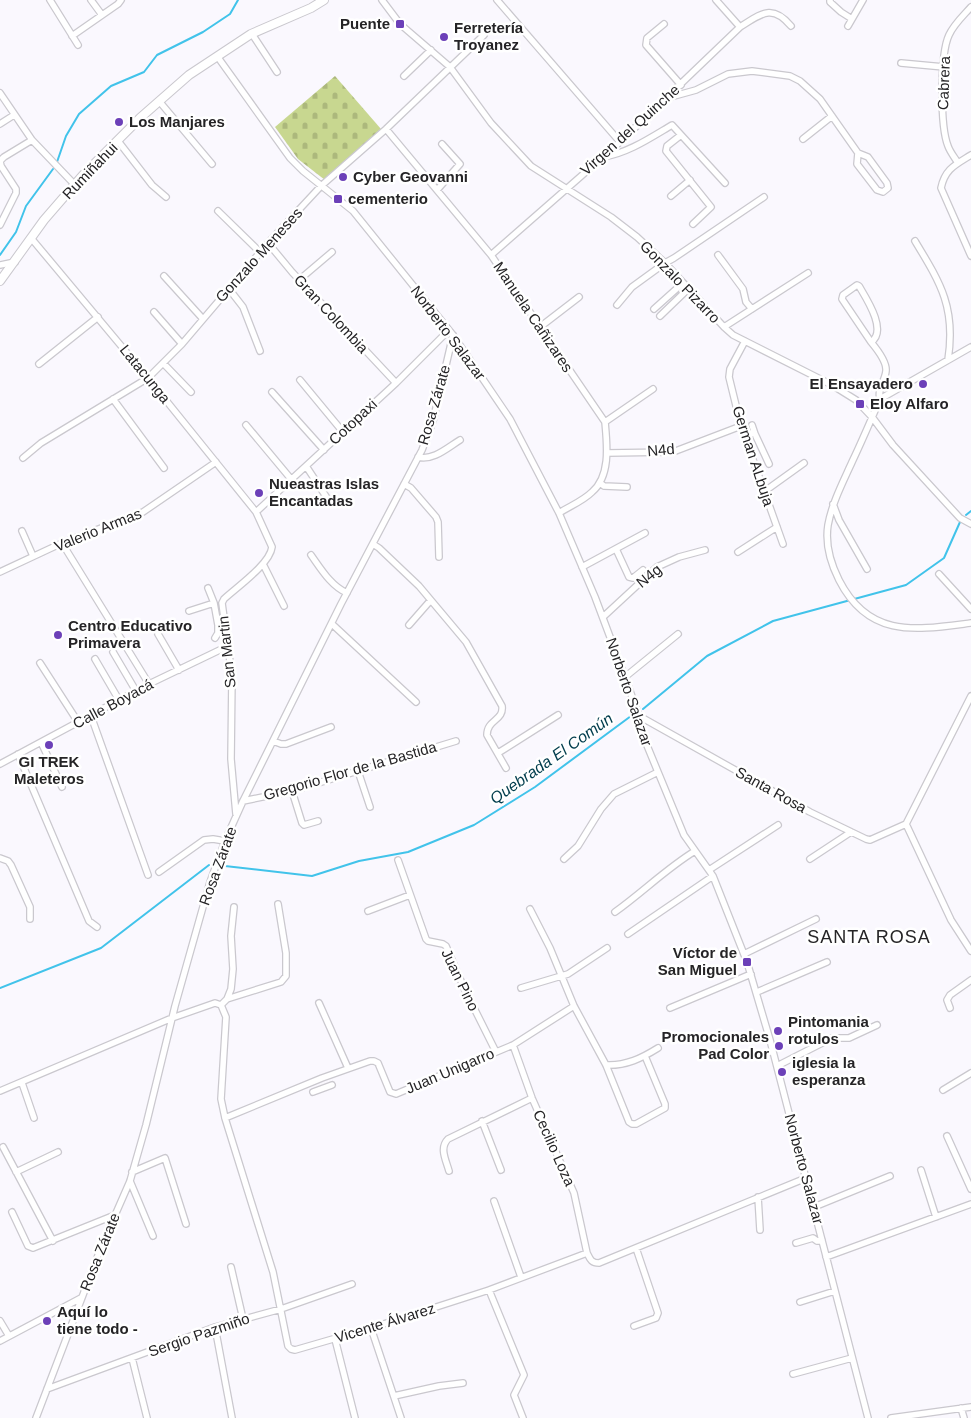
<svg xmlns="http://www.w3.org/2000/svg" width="971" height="1418" viewBox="0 0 971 1418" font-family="Arial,sans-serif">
<defs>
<pattern id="cemetery-stones" width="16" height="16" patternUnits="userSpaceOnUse" patternTransform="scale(1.25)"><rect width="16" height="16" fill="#c8d790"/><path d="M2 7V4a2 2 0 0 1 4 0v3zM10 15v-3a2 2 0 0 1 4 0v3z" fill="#acb87c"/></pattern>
</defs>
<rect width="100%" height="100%" fill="#faf8fe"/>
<!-- cemetery -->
<path fill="url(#cemetery-stones)" d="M335,76L381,129L325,180L298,159L275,127Z"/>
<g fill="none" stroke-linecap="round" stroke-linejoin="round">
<!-- stream -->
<path stroke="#41c3ea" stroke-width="2" d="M57,162L66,136L79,114L111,86L144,72L157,55L203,32L230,14L238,0
M0,255L16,232L26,206L53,169
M966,515L971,511
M643,709L707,656L773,621L906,585L944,558L960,522
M225,866L312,876L359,861L408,852L474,825L535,787L631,716
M0,988L101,948L209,865"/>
<defs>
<path id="street" d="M50,0L78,45
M91,0L102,15
M382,0L400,24L450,67L491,123L531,166L611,217L637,237L665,263L724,327L733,335L832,385L856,400L872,417L893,445L960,518L971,524
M497,0L620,142
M830,0V2L841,12L852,19
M664,24L647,38L646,45L681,85
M848,26L863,0
M740,27C761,14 772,3 791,26
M252,34L277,72
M72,36L118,4L121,0
M217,56L290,158L303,171L353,211L453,335L510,419L559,513L595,597L625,677L639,716L646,743L684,835L713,876L747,962L770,1040L868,1418
M901,63L944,67
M404,76L431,50
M0,93L32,140L74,184
M667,98L696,90L728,74L752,71L790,76L800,81L820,99L858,153L868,157L887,183L888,188L883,192L877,190L857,164L858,153
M159,101L212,164
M0,124L14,115
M386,129L491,255L605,422C607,444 611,476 592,492C583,501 570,506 559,513
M681,135L667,146L666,151L711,207L693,224
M803,139L832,116
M118,141L152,185L166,197
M971,155C955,165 945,169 941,188L971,256
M603,157C628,153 650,138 672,125L725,183
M958,163C955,158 950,152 948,146C940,126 940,54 949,35C954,24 963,16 971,7
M437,190L460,164L442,144
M671,196L690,180
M218,211L260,252
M0,225L16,193V189L1,166L0,161L4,157L32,140
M31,238L148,378L256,512L272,547C270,564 237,587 224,599L222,603L232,676L231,759L236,814
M915,241C941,284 956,308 948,360
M268,243L292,272L396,383
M491,255L620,142L740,27L716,0
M718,255L743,289L746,302L752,309
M0,265L15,262
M164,276L203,319
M299,280L332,252
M229,289L243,307L260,351
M617,305L632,287L665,263L674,258L764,197
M654,309L683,283
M154,312L182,344
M660,316L688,289
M540,327L579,297
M724,327L808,273
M745,341L730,369L729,377L741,426L783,544
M871,342C888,331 866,298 859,286L857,285L843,295L842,299L871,342C876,348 887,362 886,371C885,381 877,389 880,399C871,420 862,441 852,462C843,482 832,503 828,525C825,544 831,564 839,580C869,639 916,630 971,623
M163,363L191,392
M39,364L98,317
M300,380L343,432
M272,392L324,450
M113,399L164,468
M880,399L971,347
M605,422L653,389
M246,425L291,479
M752,425L755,434
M743,432L755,434L769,464
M607,453L673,452L741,426
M418,457C433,461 447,448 460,440
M23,458L41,443L148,378L182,344L268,243L321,186L386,129L484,35
M306,466L327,498
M600,483L604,486L627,487
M404,484L411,488L436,517L438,522L439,557
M765,491L804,463
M833,504L839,520L867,569
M256,512L396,383L449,330
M22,531L33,556
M62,543L149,684
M373,544L379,548L419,586L466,642L502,706C504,721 487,719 487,735L506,768
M616,549L629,577L633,578L643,570
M738,552L777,527
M311,555C321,569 331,586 347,593
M263,564L284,606
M582,567L645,533
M0,572L62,543L143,512L216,462
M939,574L971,609
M208,588L214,603
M189,611L214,603L218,625H225
M603,617L657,567L679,557L705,550
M332,624L416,702
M409,625L430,601
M158,634L179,670
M215,638L218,633V625
M113,652L136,691
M95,659L119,700
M40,663L78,722
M625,677L678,634
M91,716L148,875
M639,716L810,812L866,839L870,840L906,824
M273,741L281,744H286L331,727
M41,742L62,787
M498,753L558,715
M18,754L89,921L97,927
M0,764L149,684L228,646
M358,771L370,807
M292,791L302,823L304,825L318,821
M243,801L292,791L456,741
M906,824L971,696
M906,824L951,920L971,951
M0,858L8,861L11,865L30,907V919
M564,859L578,846L601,809L614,794L658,772
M810,859L851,832
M398,860L426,939L428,941L443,944L446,946L464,988L496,1052
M709,870L778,825
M159,872L204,840L213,839L225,841
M530,909L550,948L574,1006L606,1065L629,1122L632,1124H636L665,1108V1104L645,1056
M368,911L410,895
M615,912C643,892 667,868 695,851
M628,934L713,876
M744,954L816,919
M521,988L568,974L607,948
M757,992L827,962
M227,999L231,989L233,969L231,936L234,907
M319,1003L348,1068
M221,1005L226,1017L221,1099L225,1118L273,1272L288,1346L291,1349L295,1350L371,1328L489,1290L587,1253
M221,1005L227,999L281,982L286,976V953L278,904
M670,1008L751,974
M950,1008L947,1000L950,995L971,980
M513,1045L532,1098L574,1193L587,1253C590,1259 591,1263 599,1263L806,1178
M606,1065C626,1066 642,1058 658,1048
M777,1066L832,1038H849L877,1025
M22,1083L34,1118
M943,1090L971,1073
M0,1091L172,1018L215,1003L221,1005
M313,1092L332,1085
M225,1118L322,1078L370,1061H374L378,1063L390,1092L396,1094L513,1045L574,1006
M482,1121L501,1170
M947,1136L971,1189
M3,1147L53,1241
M921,1170L936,1217
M449,1171C446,1160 439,1148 448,1139L532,1098
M16,1172L58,1152
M132,1172L165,1158L186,1224
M130,1181L153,1236
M758,1197L760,1230
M494,1201L521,1277
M814,1207L890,1176
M12,1212L28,1246L33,1248L115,1215
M796,1243L813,1238L817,1241L822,1240
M826,1257L971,1204
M231,1267L243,1319
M489,1290L524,1375L514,1395L523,1418
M800,1302L835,1291
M0,1321L9,1336
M634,1326L656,1318L658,1313L636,1248
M215,1327L232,1418
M371,1328L401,1418
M335,1339L355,1418
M0,1341L81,1298
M132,1358L147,1418
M793,1374L852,1358
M47,1389L215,1327L281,1309L352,1284
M394,1396L439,1386L463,1383
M961,1408L964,1418
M36,1418L102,1245L130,1181L146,1125L175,1006L210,882L225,841L243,801L341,604L422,450L433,421L453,335
M891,1418L971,1407"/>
<path id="secondary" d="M0,281L44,220L83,175L140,118L189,75L251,34L311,8L324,0"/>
</defs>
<!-- street casing -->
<use href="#street" stroke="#cac8ce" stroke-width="8"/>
<!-- secondary casing -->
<use href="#secondary" stroke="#cac8ce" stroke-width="10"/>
<!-- street -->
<use href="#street" stroke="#fff" stroke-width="5.5"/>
<!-- secondary -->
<use href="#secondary" stroke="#fff" stroke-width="8"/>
</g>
<!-- markers -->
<g fill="#6c40b8" stroke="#fff" stroke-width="2">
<rect x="395" y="19" width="10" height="10" rx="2.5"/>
<circle cx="444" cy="37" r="5"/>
<circle cx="119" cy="122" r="5"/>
<circle cx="343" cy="177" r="5"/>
<rect x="333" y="194" width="10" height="10" rx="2.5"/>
<circle cx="923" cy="384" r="5"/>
<rect x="855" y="399" width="10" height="10" rx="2.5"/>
<circle cx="259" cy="493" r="5"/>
<circle cx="58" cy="635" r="5"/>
<circle cx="49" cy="745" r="5"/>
<rect x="742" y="957" width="10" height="10" rx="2.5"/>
<circle cx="778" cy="1031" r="5"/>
<circle cx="779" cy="1046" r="5"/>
<circle cx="782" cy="1072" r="5"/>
<circle cx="47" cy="1321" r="5"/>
</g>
<g text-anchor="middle" stroke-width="5" stroke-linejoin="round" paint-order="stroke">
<!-- poi labels -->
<g font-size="15" font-weight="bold" fill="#252426" stroke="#fff" text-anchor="start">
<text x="390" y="29" text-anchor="end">Puente</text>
<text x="454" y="33">Ferretería<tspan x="454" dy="17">Troyanez</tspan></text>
<text x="129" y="127">Los Manjares</text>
<text x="353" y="182">Cyber Geovanni</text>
<text x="348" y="204">cementerio</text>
<text x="913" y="389" text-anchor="end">El Ensayadero</text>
<text x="870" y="409">Eloy Alfaro</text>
<text x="269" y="489">Nueastras Islas<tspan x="269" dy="17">Encantadas</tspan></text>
<text x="68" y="631">Centro Educativo<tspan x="68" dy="17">Primavera</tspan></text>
<text x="49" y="767" text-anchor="middle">GI TREK<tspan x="49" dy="17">Maleteros</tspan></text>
<text x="737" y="958" text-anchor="end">Víctor de<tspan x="737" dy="17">San Miguel</tspan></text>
<text x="788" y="1027">Pintomania<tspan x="788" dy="17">rotulos</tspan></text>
<text x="769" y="1042" text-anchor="end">Promocionales<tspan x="769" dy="17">Pad Color</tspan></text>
<text x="792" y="1068">iglesia la<tspan x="792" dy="17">esperanza</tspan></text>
<text x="57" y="1317">Aquí lo<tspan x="57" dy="17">tiene todo -</tspan></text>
</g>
<!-- street labels -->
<g font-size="15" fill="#252426" stroke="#fff">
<text transform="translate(944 83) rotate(-88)" y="5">Cabrera</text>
<text transform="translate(630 130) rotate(-42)" y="5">Virgen del Quinche</text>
<text transform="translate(90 171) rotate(-46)" y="5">Rumiñahui</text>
<text transform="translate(259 255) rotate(-48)" y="5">Gonzalo Meneses</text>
<text transform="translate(680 282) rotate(46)" y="5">Gonzalo Pizarro</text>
<text transform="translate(331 314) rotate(47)" y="5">Gran Colombia</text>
<text transform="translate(533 317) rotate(56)" y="5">Manuela Cañizares</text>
<text transform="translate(448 333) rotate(53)" y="5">Norberto Salazar</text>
<text transform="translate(145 374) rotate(51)" y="5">Latacunga</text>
<text transform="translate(434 405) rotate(-74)" y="5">Rosa Zárate</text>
<text transform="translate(353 422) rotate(-43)" y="5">Cotopaxi</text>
<text transform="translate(661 450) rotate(-5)" y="5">N4d</text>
<text transform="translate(753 456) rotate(72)" y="5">German ALbuja</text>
<text transform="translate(98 530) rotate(-22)" y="5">Valerio Armas</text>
<text transform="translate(649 576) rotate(-39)" y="5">N4g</text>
<text transform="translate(227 652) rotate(-96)" y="5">San Martin</text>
<text transform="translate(629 692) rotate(71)" y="5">Norberto Salazar</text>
<text transform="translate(113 704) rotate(-28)" y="5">Calle Boyacá</text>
<text transform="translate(350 771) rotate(-16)" y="5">Gregorio Flor de la Bastida</text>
<text transform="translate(771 790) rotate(29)" y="5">Santa Rosa</text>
<text transform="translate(218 866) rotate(-70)" y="5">Rosa Zárate</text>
<text transform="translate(460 980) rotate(64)" y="5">Juan Pino</text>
<text transform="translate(450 1071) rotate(-23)" y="5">Juan Unigarro</text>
<text transform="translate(554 1148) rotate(66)" y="5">Cecilio Loza</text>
<text transform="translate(804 1169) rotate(75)" y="5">Norberto Salazar</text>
<text transform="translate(100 1252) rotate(-68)" y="5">Rosa Zárate</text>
<text transform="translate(385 1323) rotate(-17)" y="5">Vicente Álvarez</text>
<text transform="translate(199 1335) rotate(-19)" y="5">Sergio Pazmiño</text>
</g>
<!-- water labels -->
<g font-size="16" font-style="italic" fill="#003c4c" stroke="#fff">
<text transform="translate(551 758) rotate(-35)" y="6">Quebrada El Común</text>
</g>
<!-- quarter labels -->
<g font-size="18" letter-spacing="1" fill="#252426" stroke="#fff">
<text x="869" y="943">SANTA ROSA</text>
</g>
</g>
</svg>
